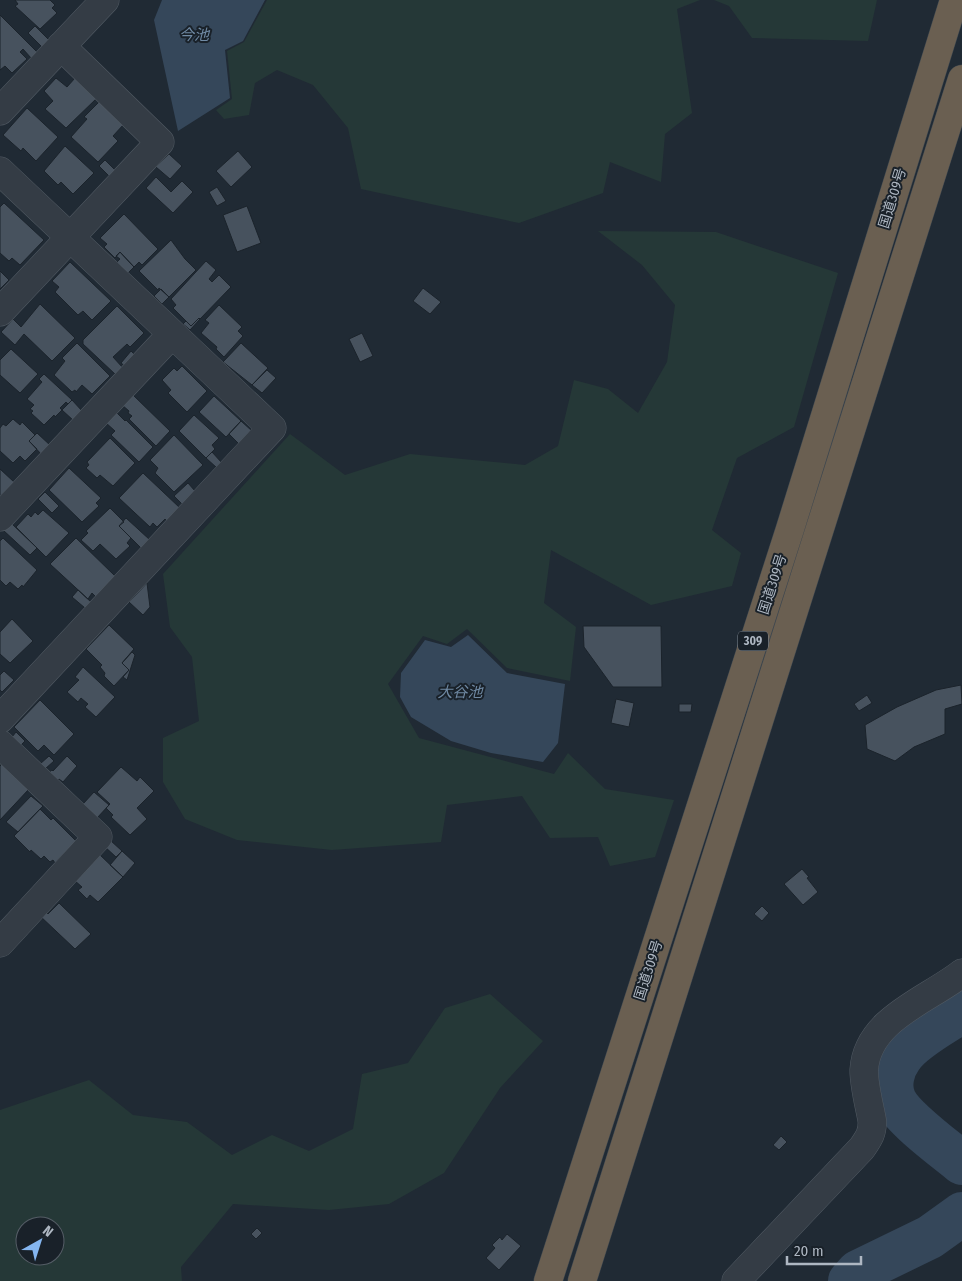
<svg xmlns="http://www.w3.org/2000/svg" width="962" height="1281" viewBox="0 0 962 1281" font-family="'Fira Sans Condensed','Noto Sans JP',sans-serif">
<rect width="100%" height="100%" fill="#202a34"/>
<!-- green -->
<path fill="#253837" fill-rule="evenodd" d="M267,0H700L677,9L692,113L665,134L661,182L610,162L603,193L519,223L361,189L348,128L313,85L277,70L255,83L249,115L224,119L216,110L232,99L227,51L244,42Z
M714,0H877L868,41L752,38L729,6Z
M598,231L716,232L838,273L794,427L737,458L712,530L741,553L732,586L651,605L551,550L544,603L576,627L570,681L507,668L467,629L447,644L423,636L388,684L419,738L554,774L568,753L605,789L674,800L655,857L610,866L598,837L550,838L522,796L447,805L441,842L332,850L237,840L185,819L163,782V738L199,721L192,657L170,627L163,574L290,434L345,475L410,454L525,465L558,446L574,380L608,389L638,413L667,362L675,305L642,265Z
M490,994L543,1041L500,1088L444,1173L389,1204L329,1210L233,1204L181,1267L182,1281H0V1110L89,1080L133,1115L187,1122L232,1155L272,1135L309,1151L353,1129L362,1074L408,1063L445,1008ZM25,1226H55V1256H25Z"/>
<!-- water -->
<path fill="#35475a" d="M162,0H265L243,41L225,50L230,98L178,131L154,20Z
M468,635L507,673L565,684L558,743L543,762L491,753L451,741L411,717L400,697L401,673L425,640L451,647Z"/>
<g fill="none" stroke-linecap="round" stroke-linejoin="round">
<!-- river -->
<path stroke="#35475a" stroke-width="44" d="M962,1011C943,1024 913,1039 901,1057C892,1069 888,1087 895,1101C904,1119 945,1149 962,1163
M850,1281L858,1272L930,1237L962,1214"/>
</g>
<!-- building -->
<path fill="#47525e" stroke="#1b232b" d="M15,0H50L55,5L52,8L57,13L40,29L15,6L18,4Z
M0,15L37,52L31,58L23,49L20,52L27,59L12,73L5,66L0,70Z
M35,26L50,41L43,48L28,33Z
M56,78L67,87L75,78L97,98L66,128L45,109L53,101L44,91Z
M100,101L124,124L113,136L118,141L98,162L71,137L87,119L84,117Z
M27,108L58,137L36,161L23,148L21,151L3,135Z
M65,146L94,173L73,194L61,182L58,185L44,171Z
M238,151L252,167L231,187L216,171Z
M169,154L182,166L170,179L156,167Z
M105,160L116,171L109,176L99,166Z
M156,177L171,192L182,181L193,192L173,213L146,188Z
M217,187L226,201L217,206L209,192Z
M4,203L44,240L20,265L12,258L9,261L0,253V207Z
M247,206L261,243L237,252L223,215Z
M124,214L158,249L142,265L139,262L134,267L120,252L115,258L104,247L107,244L100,238Z
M171,240L185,259L196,270L169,297L159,288L158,290L139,271Z
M120,252L134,267L128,273L117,262L120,259L116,256Z
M206,261L216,270L209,279L212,282L219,275L231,287L200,319L199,318L191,326L173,308L176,305L171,299Z
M70,262L111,301L92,320L83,311L78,315L55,292L59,287L52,281Z
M0,271L9,280L0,289Z
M423,288L441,302L430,314L413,301Z
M161,289L169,297L162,304L154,296Z
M40,304L75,338L52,361L24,334L15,345L1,332L13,319L21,327Z
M219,305L242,327L238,331L243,336L224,357L216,349L217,347L201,333L209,323L205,320Z
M117,306L144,333L130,347L127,344L113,357L123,368L116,375L83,344V340Z
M199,318L200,319L190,330L183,324L186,321L191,326Z
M362,333L373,356L360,362L349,339Z
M77,343L110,376L92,394L82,385L76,392L75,390L72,392L54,375L65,361L62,358Z
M241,343L268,368L252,385L223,362Z
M11,349L38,374L20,393L0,375V360Z
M131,351L136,356L126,367L121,363Z
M182,366L207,391L187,412L168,393L171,390L162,380L174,368L177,371Z
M267,370L276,378L262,393L252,385Z
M44,374L72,400L68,404L66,402L60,408L62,410L55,417L54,415L44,425L31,413L33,411L30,409L34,405L27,399L42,382L39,379Z
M133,395L170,431L156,446L129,419L132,416L128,413L129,411L122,405Z
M214,396L241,421L226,437L199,412Z
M72,400L83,412L74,421L62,410Z
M116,412L125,421L126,420L153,447L139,462L111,435L115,431L105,422Z
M194,415L219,438L212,445L215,449L206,458L179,431Z
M13,419L20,425L22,422L35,435L29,441L37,449L25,461L20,456L13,463L0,451V428L3,424L6,426Z
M241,421L252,431L239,444L229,434Z
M37,433L51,446L42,455L29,441Z
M174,435L203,465L174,492L155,473L158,468L150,460Z
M110,438L135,463L113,486L100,475L97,478L86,468L89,465L87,462Z
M212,452L222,463L217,468L206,458Z
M69,468L101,498L96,503L99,506L82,522L49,490Z
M0,469L14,482L0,496Z
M143,473L180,508L167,521L165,519L157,527L153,523L150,527L119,498Z
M188,483L195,491L182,504L174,496Z
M45,492L59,506L52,513L38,499Z
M110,508L124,522L119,526L131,538L127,543L130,546L116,559L100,544L93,551L81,540L88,533L86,531Z
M43,510L69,533L46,557L16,527L28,514L31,517L35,512L38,515Z
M126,518L150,540L142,549L119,526Z
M11,523L37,548L30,555L3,530Z
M3,538L37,570L23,587L22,585L18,589L10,582L6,586L0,580V541Z
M76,538L115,576L96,597L92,593L88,599L50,564Z
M147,583L150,607L143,615L129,602Z
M78,590L91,602L85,608L72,597Z
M12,619L33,641L10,663L0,654V632Z
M109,625L134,649L122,663L129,670L114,686L104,676L105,673L100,667L102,665L86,649Z
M583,626H661L662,687H613L584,647Z
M132,652L135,655L127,680L123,677L129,670L122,663Z
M83,667L115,697L96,717L85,707L88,704L81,698L78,702L67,692L79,680L75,677Z
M4,671L14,680L2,692L0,690V675Z
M961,685L962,704L945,709V734L914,747L895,761L867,749L865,725L897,707L936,690Z
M867,695L872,703L859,711L854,704Z
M616,699L634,703L629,727L611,723Z
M40,700L74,734L54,755L44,745L38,751L14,727Z
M679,704H692L691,712H679Z
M16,732L25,741L21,745L12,737Z
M49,756L54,761L45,769L40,764Z
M67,756L77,766L63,782L59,779L57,781L48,773L52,770L53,771Z
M2,764L29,789L0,820V766Z
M121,767L137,781L140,777L154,791L137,808L147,819L130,835L111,817L113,815L106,808L110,804L97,792Z
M94,792L109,805L97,818L83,804Z
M31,796L43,806L18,832L6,822Z
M40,809L51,820L53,818L76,841L55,863L53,860L50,862L44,856L41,859L31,850L30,852L14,836Z
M110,840L122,851L116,857L104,846Z
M122,851L135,863L123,877L110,865Z
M99,854L123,877L98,902L90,895L87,899L78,890L82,887L74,880Z
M802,869L809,877L807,878L818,892L803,905L784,884Z
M59,903L91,934L75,949L39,915L44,910L48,914Z
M762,906L769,913L762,921L754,914Z
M781,1136L787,1142L779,1150L773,1145Z
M257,1228L262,1233L256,1239L251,1234Z
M507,1234L521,1246L499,1270L486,1258L495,1248L492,1245L500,1237L502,1240Z"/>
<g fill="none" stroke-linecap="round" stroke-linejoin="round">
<defs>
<path id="minor" d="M0,111L105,0
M0,171L272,428L0,719
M0,312L160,142L61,46
M0,517L172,334
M0,744L98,837L0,943
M736,1281L862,1148C869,1138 873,1132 872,1120C869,1104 864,1086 864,1070C867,1019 928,1000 962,973"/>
<path id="highway" d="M548,1281L790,529L954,0
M582,1281L962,79"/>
</defs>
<!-- minor casing -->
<use href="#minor" stroke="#515a63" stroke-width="29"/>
<!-- highway casing -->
<use href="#highway" stroke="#3e474f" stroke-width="29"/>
<!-- minor -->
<use href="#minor" stroke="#343c45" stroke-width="28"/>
<!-- highway -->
<use href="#highway" stroke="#6a5f51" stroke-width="28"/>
</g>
<g text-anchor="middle" stroke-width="4" stroke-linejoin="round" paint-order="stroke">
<!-- shield labels -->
<rect fill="#192129" stroke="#818a94" stroke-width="1" x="738" y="631.5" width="30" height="19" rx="4"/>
<g font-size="12" font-weight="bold" fill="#aeb7c2">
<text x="753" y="645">309</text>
</g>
<!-- street labels -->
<g font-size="14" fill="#aeb7c2" stroke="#192129">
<text transform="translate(892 198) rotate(-73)" y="5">国道309号</text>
<text transform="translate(772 584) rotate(-72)" y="5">国道309号</text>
<text transform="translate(648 970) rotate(-72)" y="5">国道309号</text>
</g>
<!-- water labels -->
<g font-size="15" font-style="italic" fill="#708aa4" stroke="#192129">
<text x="194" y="40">今池</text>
<text x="460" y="697">大谷池</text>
</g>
</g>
<!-- north arrow -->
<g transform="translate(40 1241) rotate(39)"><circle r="24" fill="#192129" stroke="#555d66"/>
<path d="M0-4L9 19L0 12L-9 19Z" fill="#85b6f0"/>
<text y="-8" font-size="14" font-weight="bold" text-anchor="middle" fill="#aeb7c2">N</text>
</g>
<!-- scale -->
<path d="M787 1256v8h74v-8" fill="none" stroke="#aeb7c2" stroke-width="2.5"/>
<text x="794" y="1256" font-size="15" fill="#aeb7c2" stroke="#192129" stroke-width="4" paint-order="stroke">20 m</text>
</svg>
